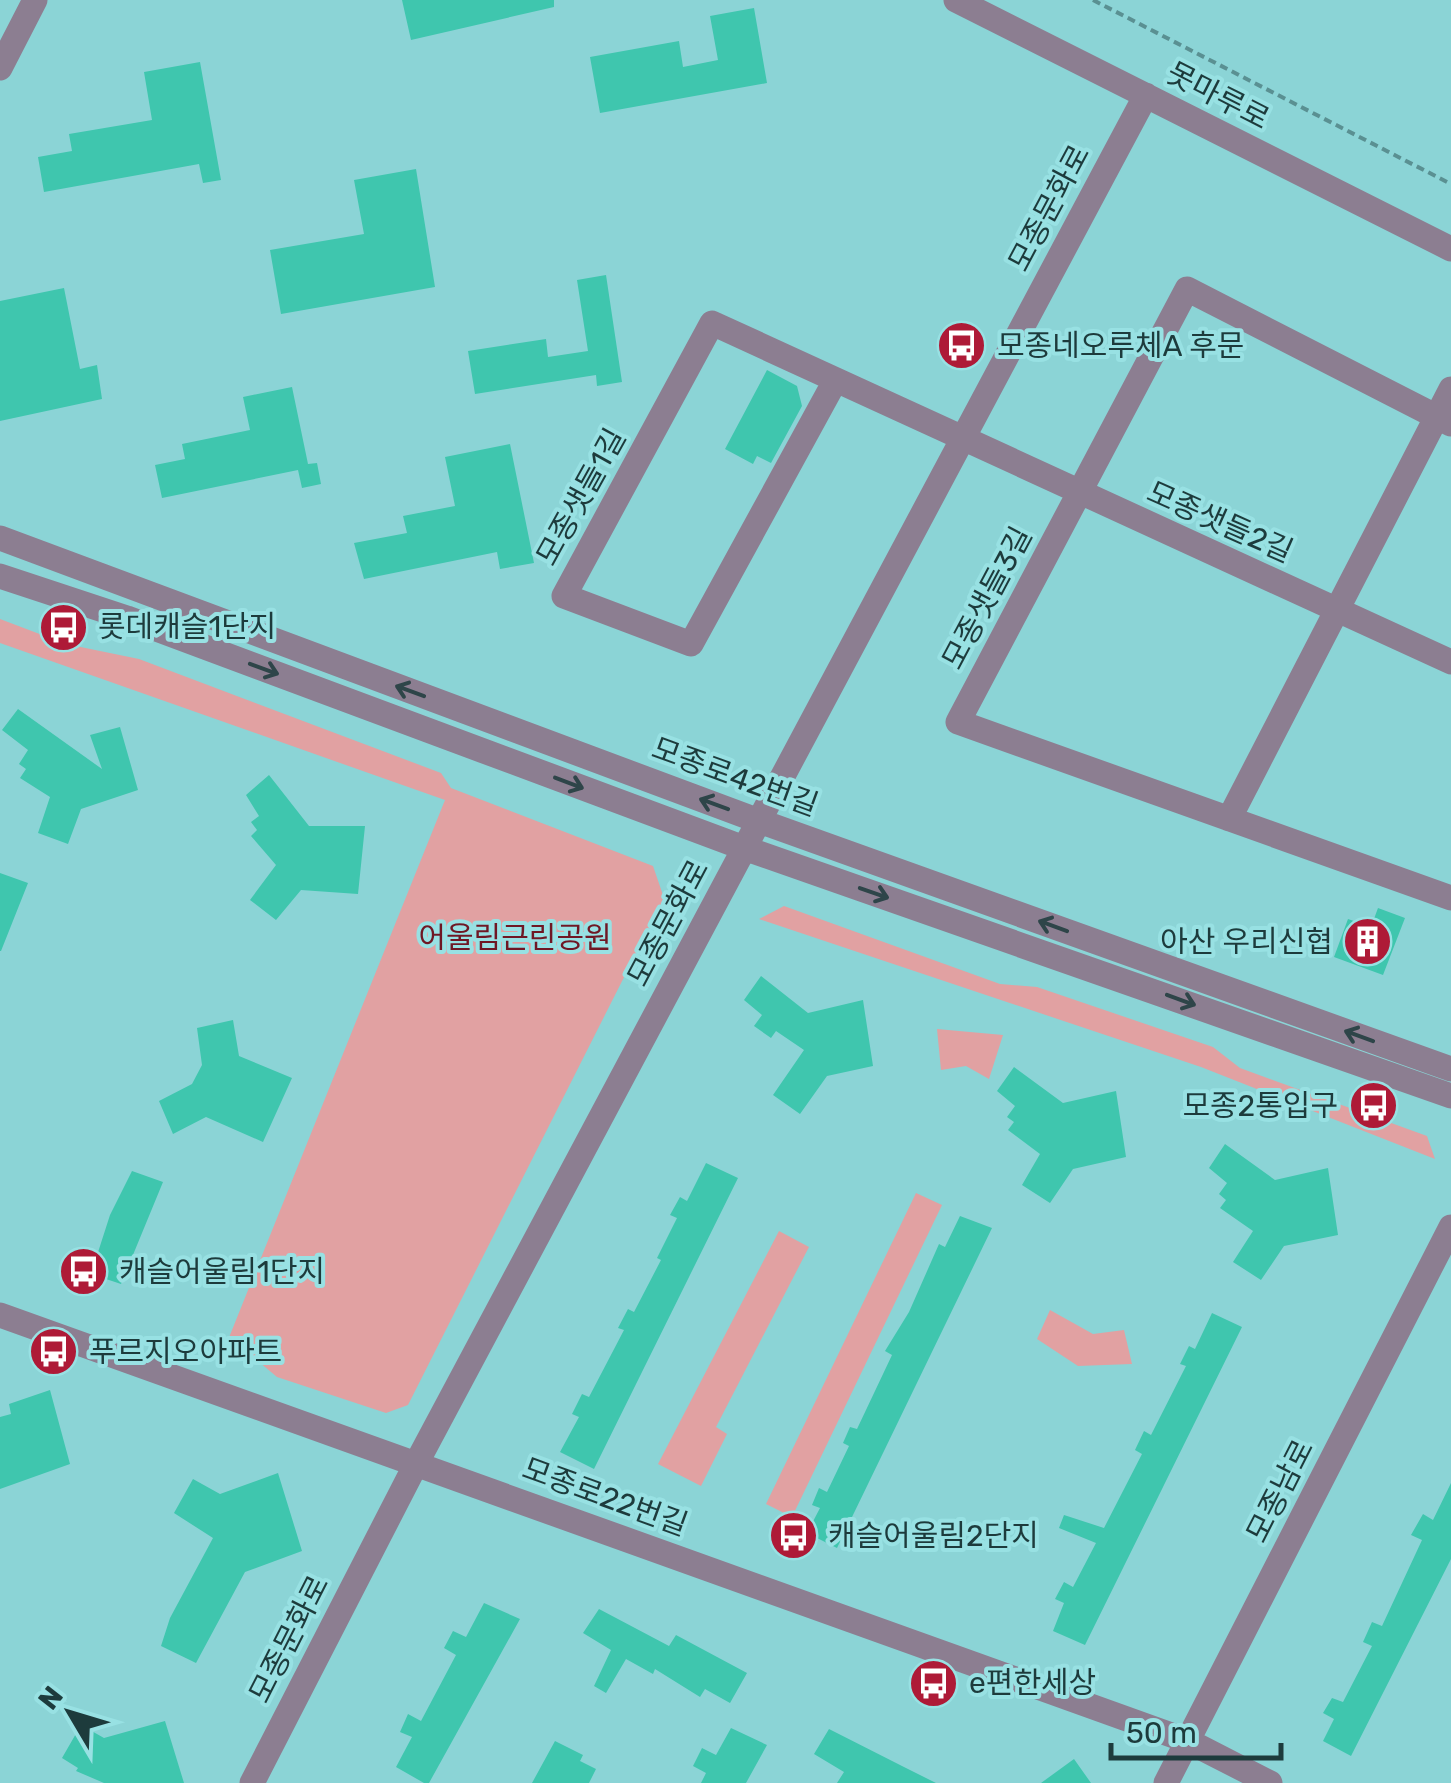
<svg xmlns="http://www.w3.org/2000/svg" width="1451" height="1783" viewBox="0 0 1451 1783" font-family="Rubik,'Noto Sans KR',sans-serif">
<rect width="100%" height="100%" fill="#8bd4d6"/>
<!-- green -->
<path fill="#e1a1a2" d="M0,619L66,644L139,659L441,773L451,788L653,866L664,898L408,1405L386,1413L277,1377L252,1356L226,1345L445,800L0,643Z
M784,906L1000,984L1037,987L1213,1047L1240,1068L1427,1136L1435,1159L1201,1067L759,919Z
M937,1029L1003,1035L989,1079L966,1066L941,1070Z
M916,1193L942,1205L792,1517L766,1504Z
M779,1231L809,1247L716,1427L727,1434L701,1486L658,1464Z
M1050,1310L1093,1334L1124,1330L1132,1364L1078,1366L1037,1339Z"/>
<!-- building -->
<path fill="#3fc6ae" d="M402,0H554V7L411,40Z
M754,8L767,83L600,113L590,57L679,41L683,67L718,60L710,16Z
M200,62L221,180L203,183L199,164L44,192L38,157L72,151L69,134L152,120L144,72Z
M416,169L435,287L281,314L270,250L364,234L354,180Z
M606,275L622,382L597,386L596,375L475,394L468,351L546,339L548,357L588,351L577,280Z
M64,288L80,369L97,365L102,399L0,421V301Z
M767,370L797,386L802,406L771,463L757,456L753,464L725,449Z
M292,387L308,464L317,463L321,484L302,488L298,470L162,498L155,465L185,459L182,444L250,430L243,397Z
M510,444L534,563L500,569L497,552L364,579L354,543L407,533L403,516L455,506L445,457Z
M18,709L102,769L90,735L120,727L138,790L81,809L68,844L38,833L50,797L20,778L26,769L19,764L28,750L2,730Z
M269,775L309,826H365L358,894L301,890L276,920L250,900L276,865L251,836L257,830L251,822L259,816L246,795Z
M0,873L28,883L1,951H0Z
M1378,908L1405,918L1383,975L1334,957L1348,919L1371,927Z
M761,976L808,1013L863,1000L873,1066L827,1076L800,1114L773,1095L804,1050L776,1031L771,1038L754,1026L762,1015L744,1000Z
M233,1020L239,1056L292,1078L263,1142L206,1117L173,1134L159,1101L192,1084L202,1065L197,1028Z
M1014,1067L1063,1103L1116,1091L1126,1157L1073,1169L1050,1203L1022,1185L1040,1154L1008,1130L1014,1122L1007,1117L1015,1106L997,1091Z
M1225,1144L1275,1180L1328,1168L1338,1235L1284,1246L1261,1280L1233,1262L1253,1231L1220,1208L1226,1200L1219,1194L1227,1183L1209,1168Z
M706,1163L738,1178L594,1469L560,1452L579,1417L572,1414L582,1394L589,1397L624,1330L618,1328L628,1309L634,1312L661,1260L657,1258L677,1218L670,1215L680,1197L687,1201Z
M132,1171L163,1182L121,1284L91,1274L110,1215Z
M960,1216L992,1228L837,1548L807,1533L820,1508L812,1505L819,1488L827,1492L849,1446L843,1443L850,1427L857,1429L892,1355L885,1351L909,1312L939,1244L945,1247Z
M1212,1313L1242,1327L1085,1645L1053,1631L1064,1603L1055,1599L1064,1582L1073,1587L1096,1543L1059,1528L1064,1515L1104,1528L1142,1454L1135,1450L1144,1431L1151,1435L1186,1366L1180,1364L1189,1346L1195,1349Z
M50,1390L70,1464L0,1489V1417L11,1414L9,1404Z
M278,1473L302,1551L245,1572L196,1663L161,1646L170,1618L213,1538L174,1513L193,1479L220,1494Z
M1451,1483V1559L1351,1756L1323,1741L1334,1719L1323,1713L1332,1698L1343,1702L1372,1646L1363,1642L1372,1622L1382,1626L1422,1540L1411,1535L1423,1514L1433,1520Z
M484,1603L520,1619L429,1783H424L396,1767L412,1737L400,1732L408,1714L421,1721L456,1655L444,1648L453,1631L466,1637Z
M599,1609L669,1646L676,1635L747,1673L730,1703L705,1689L700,1697L655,1669L653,1674L626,1659L606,1693L594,1686L611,1650L583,1633Z
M165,1721L184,1783H104L76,1771L78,1768L62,1758L81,1725L104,1738Z
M731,1728L767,1745L746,1783H701L706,1773L693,1766L702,1748L716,1755Z
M829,1729L902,1766L936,1783H837L844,1772L814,1754Z
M555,1741L583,1755L580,1761L596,1769L589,1783H532Z
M1074,1759L1091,1783H1041Z"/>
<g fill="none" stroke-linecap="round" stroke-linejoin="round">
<!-- path -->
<path stroke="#5a9092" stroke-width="4" stroke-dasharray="8 5" stroke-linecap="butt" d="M1093,0L1451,184"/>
<!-- minor -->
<path stroke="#8c7e91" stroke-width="25" d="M956,0L1451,249
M0,68L35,0
M835,381L691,644L564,596L712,323L1451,662
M1451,424L1187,289L958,722L1451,898
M0,538L759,821L1451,1069
M0,576L127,618L744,848L1451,1096
M1229,819L1451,389
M0,1315L1188,1741L1270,1783
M252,1783L416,1464L1146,95
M1166,1783L1451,1227"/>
</g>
<!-- one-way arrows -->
<defs><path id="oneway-shaft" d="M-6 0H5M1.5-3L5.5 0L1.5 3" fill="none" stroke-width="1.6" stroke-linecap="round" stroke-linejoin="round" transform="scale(2.5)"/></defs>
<g stroke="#2e4549">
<use href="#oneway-shaft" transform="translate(264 669) rotate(20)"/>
<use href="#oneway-shaft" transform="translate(410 691) rotate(-160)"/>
<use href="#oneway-shaft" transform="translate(569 783) rotate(21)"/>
<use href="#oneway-shaft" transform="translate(714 804) rotate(-160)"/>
<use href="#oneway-shaft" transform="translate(874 893) rotate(19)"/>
<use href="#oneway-shaft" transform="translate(1053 926) rotate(-160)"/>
<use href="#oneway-shaft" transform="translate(1181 1000) rotate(20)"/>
<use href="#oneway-shaft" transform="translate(1359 1036) rotate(-160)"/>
</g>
<!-- icons -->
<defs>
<symbol id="bus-disc" viewBox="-11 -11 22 22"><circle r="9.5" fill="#ae1a37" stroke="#98e1e3"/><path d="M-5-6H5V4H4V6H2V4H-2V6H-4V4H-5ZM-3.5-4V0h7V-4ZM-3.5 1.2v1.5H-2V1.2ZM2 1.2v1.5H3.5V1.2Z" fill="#fff"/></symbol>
<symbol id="building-disc" viewBox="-11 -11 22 22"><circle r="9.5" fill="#ae1a37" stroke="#98e1e3"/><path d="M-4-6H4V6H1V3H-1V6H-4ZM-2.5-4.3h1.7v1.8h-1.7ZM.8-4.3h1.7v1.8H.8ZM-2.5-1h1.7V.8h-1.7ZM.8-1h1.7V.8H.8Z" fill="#fff"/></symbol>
</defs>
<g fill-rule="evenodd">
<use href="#bus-disc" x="934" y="318" width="55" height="55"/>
<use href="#bus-disc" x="36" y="600" width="55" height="55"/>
<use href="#building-disc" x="1340" y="914" width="55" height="55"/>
<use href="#bus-disc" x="1346" y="1078" width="55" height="55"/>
<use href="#bus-disc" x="56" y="1244" width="55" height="55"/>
<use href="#bus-disc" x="26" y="1324" width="55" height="55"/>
<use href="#bus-disc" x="766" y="1508" width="55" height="55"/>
<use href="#bus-disc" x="906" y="1656" width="55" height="55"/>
</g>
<g text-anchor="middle" stroke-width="8" stroke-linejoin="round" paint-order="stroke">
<!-- street labels -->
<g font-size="30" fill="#1d3b3c" stroke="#98e1e3">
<text transform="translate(1218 96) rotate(27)" y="10">못마루로</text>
<text transform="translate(1049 208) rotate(-62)" y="10">모종문화로</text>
<text transform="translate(581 497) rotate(-61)" y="10">모종샛들1길</text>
<text transform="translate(1220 522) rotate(24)" y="10">모종샛들2길</text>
<text transform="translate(987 598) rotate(-62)" y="10">모종샛들3길</text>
<text transform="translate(735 777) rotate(20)" y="10">모종로42번길</text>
<text transform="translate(668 923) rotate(-62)" y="10">모종문화로</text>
<text transform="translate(1280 1491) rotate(-63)" y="10">모종남로</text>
<text transform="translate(605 1497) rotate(20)" y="10">모종로22번길</text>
<text transform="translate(289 1639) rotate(-63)" y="10">모종문화로</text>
</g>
<!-- poi labels -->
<g font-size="30" fill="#1d3b3c" stroke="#98e1e3" text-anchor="start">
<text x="997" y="356">모종네오루체A 후문</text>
<text x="98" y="637">롯데캐슬1단지</text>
<text x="1333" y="952" text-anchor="end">아산 우리신협</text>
<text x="1338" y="1116" text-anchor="end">모종2통입구</text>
<text x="119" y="1282">캐슬어울림1단지</text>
<text x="89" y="1362">푸르지오아파트</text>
<text x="828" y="1546">캐슬어울림2단지</text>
<text x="969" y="1693">e편한세상</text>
</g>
<!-- park labels -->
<g font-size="30" fill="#6f1724" stroke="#98e1e3">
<text x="515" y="948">어울림근린공원</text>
</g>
</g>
<!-- north arrow -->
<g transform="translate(70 1713) rotate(308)" stroke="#98e1e3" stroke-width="8" paint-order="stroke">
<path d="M0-8L18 38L0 25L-18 38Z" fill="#1d3b3c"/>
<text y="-15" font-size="28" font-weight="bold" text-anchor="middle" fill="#1d3b3c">N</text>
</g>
<!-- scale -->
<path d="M1111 1743v15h170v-15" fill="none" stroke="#1d3b3c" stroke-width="5"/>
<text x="1126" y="1743" font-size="30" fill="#1d3b3c" stroke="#98e1e3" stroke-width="8" paint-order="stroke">50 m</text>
</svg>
